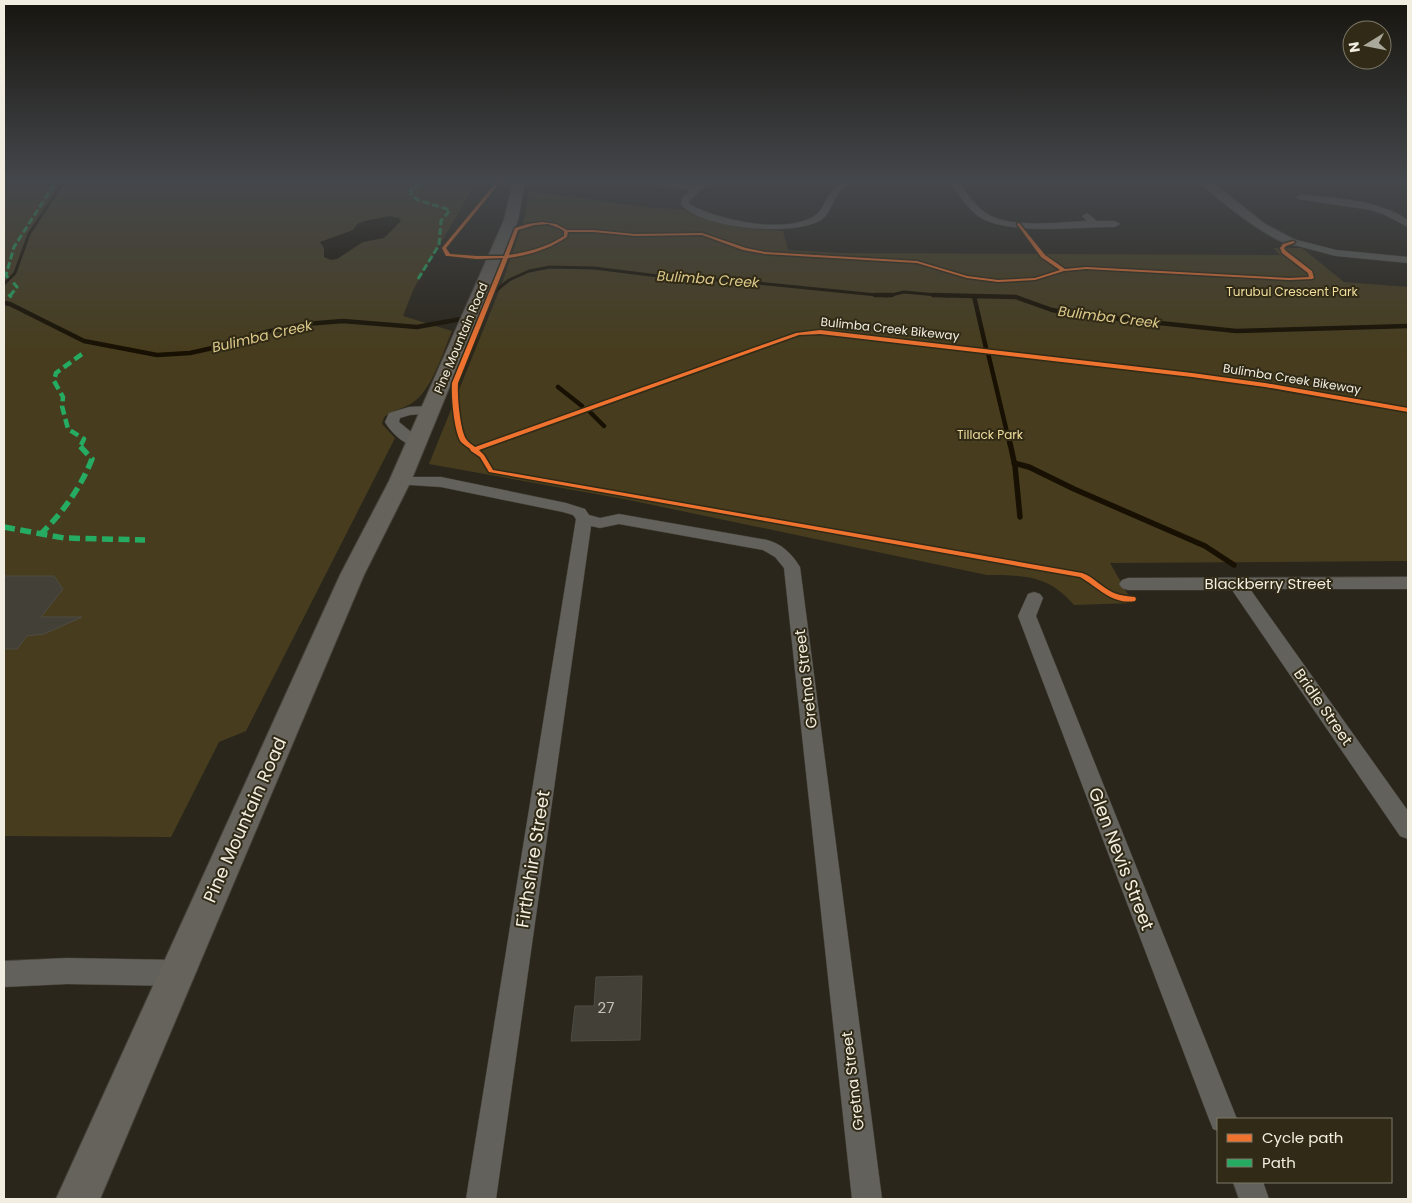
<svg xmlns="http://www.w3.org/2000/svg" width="1412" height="1203" viewBox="0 0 1412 1203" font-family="Poppins,sans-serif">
<rect width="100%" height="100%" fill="#2a261c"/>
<!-- green -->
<path fill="#473d1e" d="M4,180H478L414,288L403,316L452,331C444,350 431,392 412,403C403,409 393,410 384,417L382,424L395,438L246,731L219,742L171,837L4,836Z
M529,191L653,208L683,209L699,216L757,229L783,231L788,250L840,253L1280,255L1273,248H1302L1344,282L1408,287V561L1110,563L1133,603L1074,605C1049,575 1023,575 987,575L629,500L429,464L501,286L525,216Z"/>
<!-- water -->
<path fill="#181103" d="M389,216L399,218L401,221L384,238L363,242L337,259L331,260L324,257V248L320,242L353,230L357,224L365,221Z"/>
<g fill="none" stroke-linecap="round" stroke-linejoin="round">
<!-- stream-far2 -->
<path stroke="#181103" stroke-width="3" d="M4,284L15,273L29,234L65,180
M489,296L509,280L529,271L550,267L594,268L682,279L728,280L887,296L904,292L948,296"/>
<!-- stream-far1 -->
<path stroke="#181103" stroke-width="4.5" d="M875,295H892
M933,295L1016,297L1052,310L1083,315L1236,331L1408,326
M974,296L986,348
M4,303L10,304L84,341L157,355L190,353L226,345L266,332L305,324L343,321L417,327L461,319L465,315
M479,304L491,295
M988,353L1010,445
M558,387L582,406
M590,412L604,426"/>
<!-- stream -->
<path stroke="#181103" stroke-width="5.5" d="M1010,443L1015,466L1020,517
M1014,463L1029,467L1074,489L1205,546L1234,565"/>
</g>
<!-- building -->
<path fill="#434037" stroke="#4e4b42" d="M4,576H54L63,589L41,617H82L44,634L27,636L17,649H4Z
M642,976L640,1040L571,1041L575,1006H594L596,977Z"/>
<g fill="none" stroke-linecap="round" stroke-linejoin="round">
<defs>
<path id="minor" d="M634,180H657L696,186L702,180H712L689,201V204C717,220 789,236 817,214C823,209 825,201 829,195C833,189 838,185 843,180H852C848,185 842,189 838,194C832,202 830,214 821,220C793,237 704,229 681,205L682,198L690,191Z
M948,180H957C966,191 974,205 986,213C1009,229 1060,222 1087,221L1082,216L1087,213L1097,221H1115L1120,224L1115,227C1080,227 1011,235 981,218C968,210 958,193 948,180Z
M1301,194C1336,199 1378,199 1408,220V227L1383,214L1371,210L1298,199L1297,197Z
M1293,239L1336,250L1408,257V263L1336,256L1290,244L1288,242Z
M430,406L437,410L435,413L410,415L400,418L399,422L421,440L423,443L421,446C408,449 391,433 385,422L389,413L409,407Z
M400,477H441L566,503L585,509L589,515L600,518L619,514L767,540C782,544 792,554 800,567L882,1199H852L784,568L775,557L763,550L619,524L600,528L591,526L496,1199H466L576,519L573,515L563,512L441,487L395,484L393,481L395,478Z
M1408,577V589H1250L1408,811V839L1400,836L1232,590H1128L1122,588L1119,584L1122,580L1128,578Z
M1034,592L1040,594L1043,598L1036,616L1237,1119H1218V1131L1213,1129L1209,1119L1018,616L1028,594Z
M67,958L178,960L187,964L191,973L187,982L178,986L67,984L4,987V961Z
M1233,1182H1263L1269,1199H1239Z"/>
<path id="tertiary" d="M1198,180H1210L1265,224L1299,242L1297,245C1279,249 1211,195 1198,180Z"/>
<path id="secondary" d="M513,180H525L518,220L411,481L364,575L100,1199H56L340,575L389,481L504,220Z"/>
</defs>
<!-- minor casing -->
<use href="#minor" stroke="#454138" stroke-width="1"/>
<!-- tertiary casing -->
<use href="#tertiary" stroke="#454138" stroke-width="2"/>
<!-- secondary casing -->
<use href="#secondary" stroke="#454138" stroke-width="2"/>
<!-- minor -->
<use href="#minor" fill="#62615b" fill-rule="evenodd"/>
<!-- tertiary -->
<use href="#tertiary" fill="#62615b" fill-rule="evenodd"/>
<!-- secondary -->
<use href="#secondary" fill="#66625c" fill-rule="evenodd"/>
<!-- quiet-far2 -->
<path stroke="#26ab63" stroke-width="3" stroke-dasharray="7 3" stroke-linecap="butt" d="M8,278L6,275L14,247L57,180
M418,279L439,245L441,221L450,210L418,200L411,195V189L431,180
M10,296L17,287L12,281"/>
<!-- quiet-far1 -->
<path stroke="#26ab63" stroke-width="4.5" stroke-dasharray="9 4.5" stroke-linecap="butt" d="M9,297L11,295
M81,445L84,439L68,429L62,406L63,397L54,381L56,373L82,354"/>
<!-- quiet -->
<path stroke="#26ab63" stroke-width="5.5" stroke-dasharray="11 5.5" stroke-linecap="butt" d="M4,527L64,538L145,540
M40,535C63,512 80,489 92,459L80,446L82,443"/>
<defs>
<path id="cycleway" d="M498,180H502L446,248L450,254L477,256H504L515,228L528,224L542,222L556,224L567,230H593L635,234L702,233L746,248L765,252L917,261L967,276L998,280L1035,278L1060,270L1041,257L1017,224L1019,223L1045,255L1065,269L1086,267L1289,278L1309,277L1308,273L1282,253L1280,248L1283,244L1293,241L1295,242L1294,243L1286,246L1284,248L1286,251L1312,271L1314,278L1312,279L1289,280L1086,269L1064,271L1035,280L998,282L967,278L917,263L765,254L743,250L702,235L635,236L593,232H568L567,237C549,249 530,255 508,258L458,383C457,394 460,430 466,439C468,442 472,445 475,447L796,333L820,330L1192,373L1265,383L1408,408V412L1265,387L1192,377L820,334L799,335L479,450L484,455L493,470L1082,573C1094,577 1102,588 1114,593C1121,596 1128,596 1135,597L1136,599L1135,601C1112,605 1098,587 1080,577L489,472L480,457L471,451L470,449C468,447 464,445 461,442C454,432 451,395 452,383L503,258L477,259L448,256H446L442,248ZM548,224L559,228L564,231V236C547,247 529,252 509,255L518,230L535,225Z"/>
</defs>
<!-- cycleway casing -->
<use href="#cycleway" stroke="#302a16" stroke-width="3"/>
<!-- cycleway -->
<use href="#cycleway" fill="#ef722f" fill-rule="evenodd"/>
</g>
<!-- sky -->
<linearGradient id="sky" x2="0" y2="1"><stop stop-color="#17150f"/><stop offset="0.52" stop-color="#44474b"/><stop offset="1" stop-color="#44474b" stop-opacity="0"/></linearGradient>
<rect width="1412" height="349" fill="url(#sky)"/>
<g text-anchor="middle" stroke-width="4" stroke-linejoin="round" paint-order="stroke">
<!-- far-park labels -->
<g font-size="12" fill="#f1de9e" stroke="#302a16">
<text x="1292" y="296">Turubul Crescent Park</text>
<text x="990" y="439">Tillack Park</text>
</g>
<!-- far-street labels -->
<g font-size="12" fill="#f1eee1" stroke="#302a16">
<text transform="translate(890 329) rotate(6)" y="4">Bulimba Creek Bikeway</text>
<text transform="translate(461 338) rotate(-67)" y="4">Pine Mountain Road</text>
<text transform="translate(1292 379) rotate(9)" y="4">Bulimba Creek Bikeway</text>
</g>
<!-- far-water labels -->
<g font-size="14" font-style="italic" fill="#dcc98a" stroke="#302a16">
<text transform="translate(708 279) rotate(4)" y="5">Bulimba Creek</text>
<text transform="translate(1109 317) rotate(7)" y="5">Bulimba Creek</text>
<text transform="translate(262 336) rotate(-13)" y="5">Bulimba Creek</text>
</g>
<!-- street labels -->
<g font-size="15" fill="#f1eee1" stroke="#302a16">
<text x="1268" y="589">Blackberry Street</text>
<text transform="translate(806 679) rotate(-97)" y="5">Gretna Street</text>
<text transform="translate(1323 707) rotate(55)" y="5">Bridle Street</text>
<text transform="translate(853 1081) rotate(-97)" y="5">Gretna Street</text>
</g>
<!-- near-number labels -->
<g font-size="15" fill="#c6c2b6">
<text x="606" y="1013">27</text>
</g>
<!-- near-street labels -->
<g font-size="18" fill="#f1eee1" stroke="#302a16">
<text transform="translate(245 820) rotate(-66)" y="6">Pine Mountain Road</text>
<text transform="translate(533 859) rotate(-81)" y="6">Firthshire Street</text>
<text transform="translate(1121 859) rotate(69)" y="6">Glen Nevis Street</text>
</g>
</g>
<!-- border -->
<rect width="1412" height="1203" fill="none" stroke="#f1eee1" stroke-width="10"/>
<!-- legend -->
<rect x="1217" y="1118" width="175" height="65" fill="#302a16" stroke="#7d7867"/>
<rect x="1227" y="1134" width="25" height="8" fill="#ef722f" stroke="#7d7867"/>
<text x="1262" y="1143" font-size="15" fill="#f1eee1">Cycle path</text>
<rect x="1227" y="1159" width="25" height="8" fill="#26ab63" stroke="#7d7867"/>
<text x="1262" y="1168" font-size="15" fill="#f1eee1">Path</text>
<!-- north arrow -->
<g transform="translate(1367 45) rotate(260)"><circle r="24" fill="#302a16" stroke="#7d7867"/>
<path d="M0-4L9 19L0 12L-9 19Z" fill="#aba89c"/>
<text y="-8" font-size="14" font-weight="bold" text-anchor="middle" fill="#f1eee1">N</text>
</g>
</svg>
